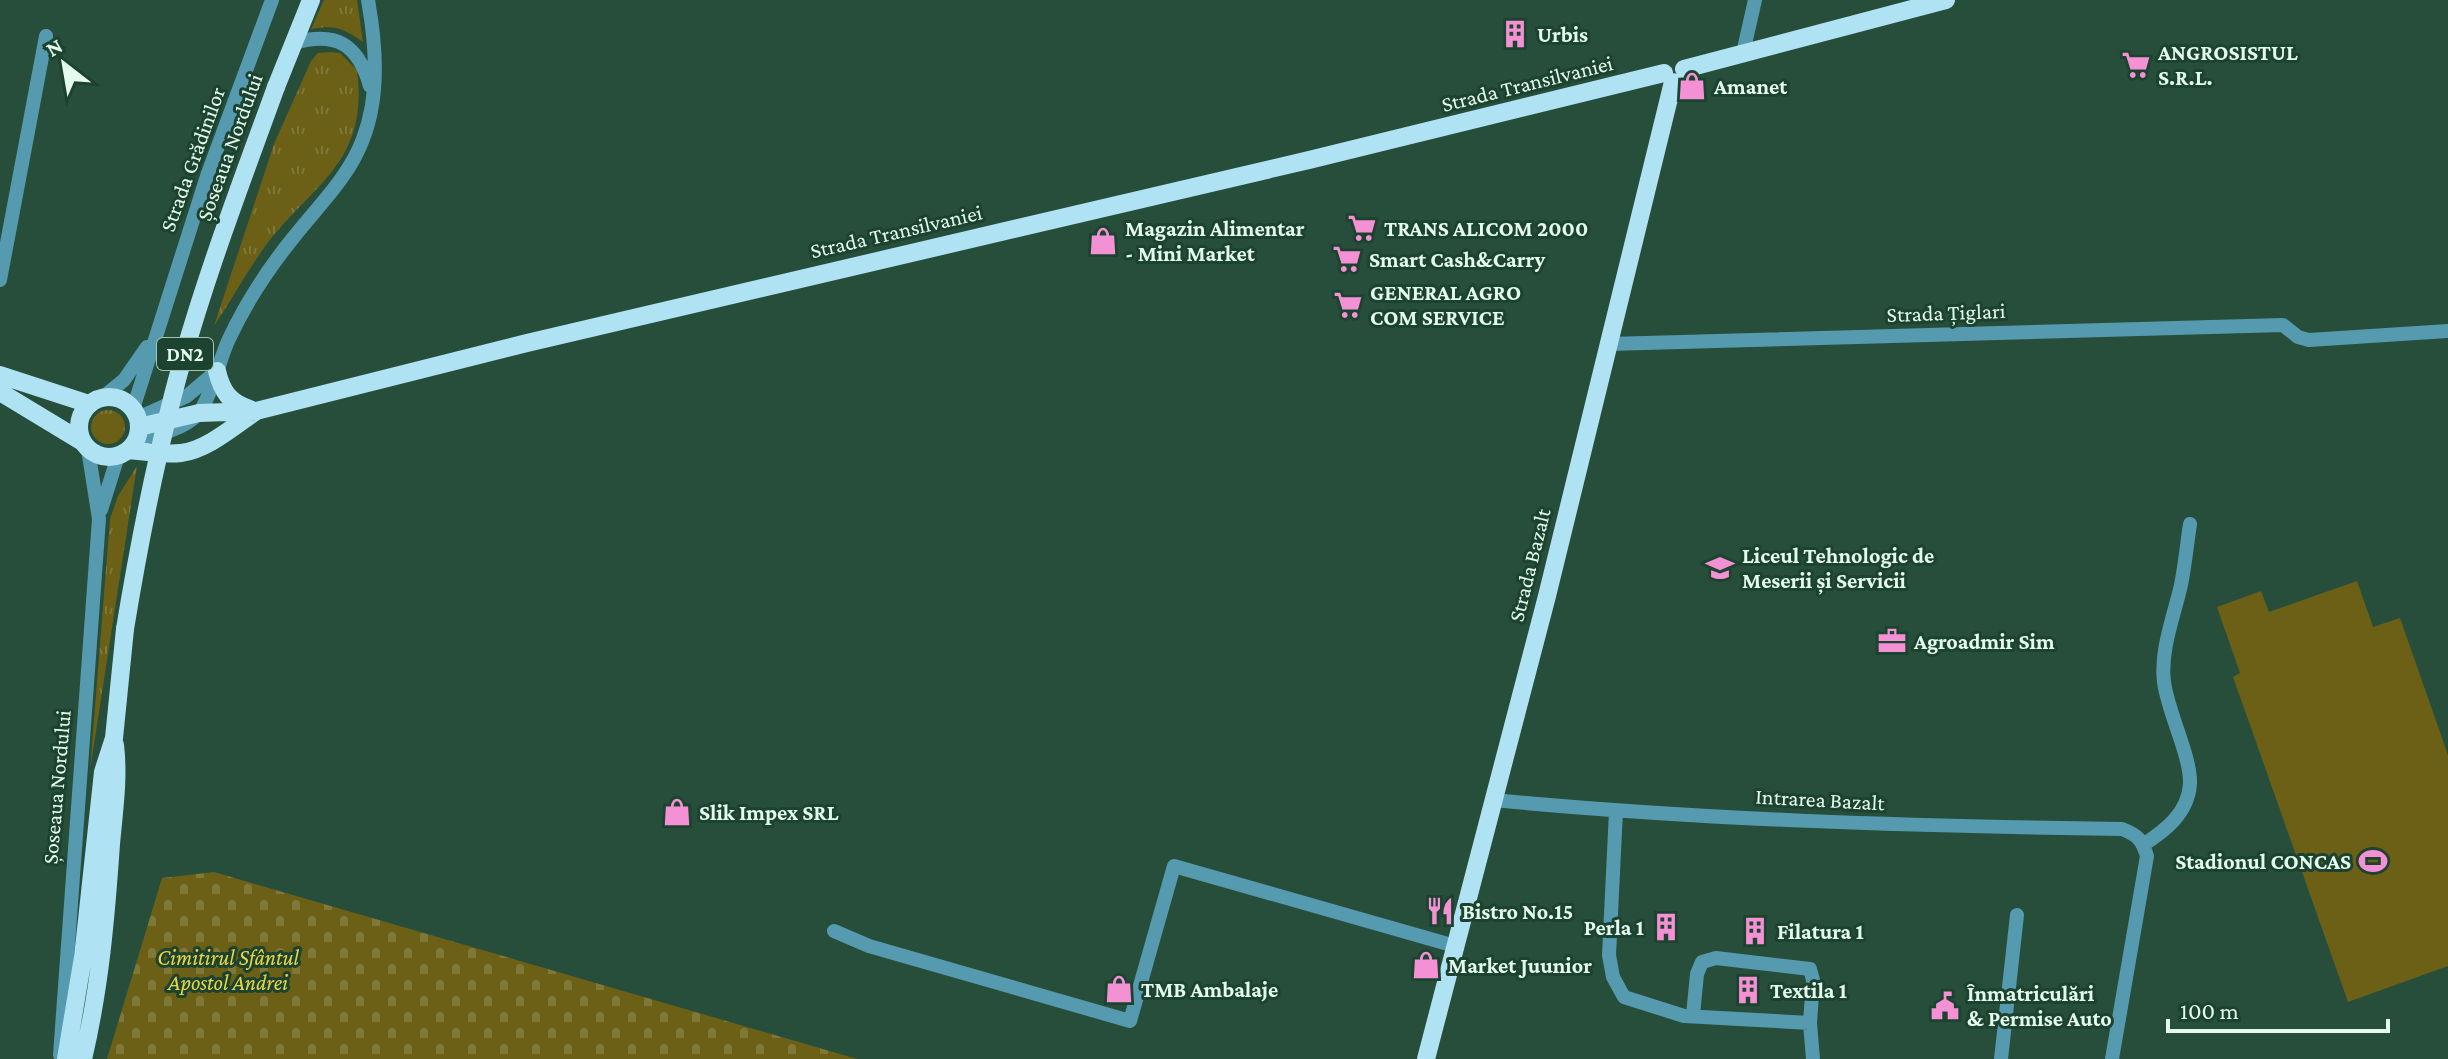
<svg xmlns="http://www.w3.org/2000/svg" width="2448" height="1059" viewBox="0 0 2448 1059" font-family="'Crimson Pro',serif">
<defs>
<pattern id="grass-tufts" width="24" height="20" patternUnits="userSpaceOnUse" patternTransform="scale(2)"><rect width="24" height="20" fill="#6b6016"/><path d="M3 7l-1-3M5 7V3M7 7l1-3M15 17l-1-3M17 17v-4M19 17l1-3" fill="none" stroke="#807838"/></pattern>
<pattern id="cemetery-stones" width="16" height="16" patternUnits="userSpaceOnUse" patternTransform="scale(2)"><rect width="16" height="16" fill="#6b6016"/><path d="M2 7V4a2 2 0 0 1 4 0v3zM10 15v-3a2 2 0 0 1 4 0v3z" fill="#807838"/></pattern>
</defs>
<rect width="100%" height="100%" fill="#274e3a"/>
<!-- grass -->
<path fill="url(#grass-tufts)" d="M324,0H357L363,42C342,28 336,25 311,29Z
M330,52L340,53L357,70C369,165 312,183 264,248C246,273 231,301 214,326L274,144L311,61L318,53Z
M91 427a17 17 0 1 1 34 0a17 17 0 1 1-34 0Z
M137,466L90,770L110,519L118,496Z"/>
<!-- cemetery -->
<path fill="url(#cemetery-stones)" d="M214,872L857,1059H107L162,878Z"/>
<!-- pitch -->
<path fill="#6b6016" d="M2357,581L2373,627L2400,618L2448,755V966L2348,1002L2233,677L2240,673L2217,607L2261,591L2269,612Z"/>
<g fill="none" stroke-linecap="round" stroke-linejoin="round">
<!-- minor -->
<path stroke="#569aaf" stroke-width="14" d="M294,43C336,31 358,44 370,86
M1743,53L1755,0
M0,280L46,36
M1609,344L2283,325L2298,337L2309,340L2448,331
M102,398L124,380L147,347
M133,409L207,176L272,0
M138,418L187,396L213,374
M137,439C157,435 184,430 198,414C210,400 220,359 228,341C245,304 268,269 293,238C318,206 349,177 363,139C380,95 376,45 368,0
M101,510L118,456
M1493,800C1702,820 1912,826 2122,829C2138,835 2142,840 2147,856L2112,1059
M1616,811L1609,955L1613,977L1624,997L1684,1016L1810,1023
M2143,845C2166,830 2188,813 2190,784C2191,756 2168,713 2164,682C2160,650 2174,616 2181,585C2185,565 2187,544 2190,524
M834,931L869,946L1130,1021L1174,866L1455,946
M1693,1015L1697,974L1702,962L1716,958L1810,969L1813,980L1810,1023L1813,1059
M60,1055L99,519L88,449
M2001,1059L2017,915"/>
<!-- major -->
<path stroke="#afe2f3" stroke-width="18" d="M1684,69L1946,0
M276,87L311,0
M217,371C222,392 230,403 250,409
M0,375L89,404
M0,392L81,441
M79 427a30 30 0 1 1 60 0a30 30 0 1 1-60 0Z
M139,427L199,413L256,411L527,343L1309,160L1664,73
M129,450C147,452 164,455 181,453C207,450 234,426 255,412
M66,1059L83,957L103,772L114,738L125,629
M83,1059C100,987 106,917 111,844C114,810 119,778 115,745
M1426,1059L1547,596L1673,82"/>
<!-- major-bridge -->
<path stroke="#afe2f3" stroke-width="18" d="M125,629C138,550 153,472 173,395C200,290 239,189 276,87"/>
</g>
<!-- icons -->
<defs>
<symbol id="building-bare" viewBox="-9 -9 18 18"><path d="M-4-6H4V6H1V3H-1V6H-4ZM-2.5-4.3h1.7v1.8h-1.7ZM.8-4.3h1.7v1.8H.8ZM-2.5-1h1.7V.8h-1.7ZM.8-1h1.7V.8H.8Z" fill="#f491d4" stroke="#1c4330" stroke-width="2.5" paint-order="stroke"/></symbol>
<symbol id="supermarket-bare" viewBox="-9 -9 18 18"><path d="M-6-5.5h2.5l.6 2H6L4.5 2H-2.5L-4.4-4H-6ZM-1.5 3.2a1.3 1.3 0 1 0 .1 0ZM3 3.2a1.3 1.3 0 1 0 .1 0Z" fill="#f491d4" stroke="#1c4330" stroke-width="2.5" paint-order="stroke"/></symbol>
<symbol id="shop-bare" viewBox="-9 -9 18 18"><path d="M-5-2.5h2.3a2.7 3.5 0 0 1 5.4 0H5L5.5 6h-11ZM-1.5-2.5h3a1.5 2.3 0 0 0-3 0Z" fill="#f491d4" stroke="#1c4330" stroke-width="2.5" paint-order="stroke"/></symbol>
<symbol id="school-bare" viewBox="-9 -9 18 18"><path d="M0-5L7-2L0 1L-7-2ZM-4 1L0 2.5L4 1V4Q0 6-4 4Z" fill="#f491d4" stroke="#1c4330" stroke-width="2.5" paint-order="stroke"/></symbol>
<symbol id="office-bare" viewBox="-9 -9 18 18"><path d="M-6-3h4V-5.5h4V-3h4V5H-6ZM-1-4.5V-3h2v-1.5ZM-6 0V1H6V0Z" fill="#f491d4" stroke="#1c4330" stroke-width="2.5" paint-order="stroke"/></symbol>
<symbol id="stadium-bare" viewBox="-9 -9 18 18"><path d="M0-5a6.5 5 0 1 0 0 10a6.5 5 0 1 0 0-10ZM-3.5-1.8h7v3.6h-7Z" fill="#f491d4" stroke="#1c4330" stroke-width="2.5" paint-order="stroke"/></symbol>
<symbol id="restaurant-bare" viewBox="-9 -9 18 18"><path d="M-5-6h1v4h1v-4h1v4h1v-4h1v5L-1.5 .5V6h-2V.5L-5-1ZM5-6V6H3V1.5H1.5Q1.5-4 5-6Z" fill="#f491d4" stroke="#1c4330" stroke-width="2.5" paint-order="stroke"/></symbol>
<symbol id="civic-bare" viewBox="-9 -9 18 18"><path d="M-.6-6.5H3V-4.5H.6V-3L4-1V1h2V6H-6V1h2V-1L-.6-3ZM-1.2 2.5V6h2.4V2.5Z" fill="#f491d4" stroke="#1c4330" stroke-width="2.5" paint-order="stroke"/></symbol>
</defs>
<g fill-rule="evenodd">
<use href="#building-bare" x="1495" y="14" width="40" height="40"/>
<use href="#supermarket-bare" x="2116" y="45" width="40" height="40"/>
<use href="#shop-bare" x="1672" y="66" width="40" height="40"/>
<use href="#supermarket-bare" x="1342" y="208" width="40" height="40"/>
<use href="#shop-bare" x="1083" y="221" width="40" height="40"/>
<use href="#supermarket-bare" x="1327" y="239" width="40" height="40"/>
<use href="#supermarket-bare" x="1328" y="285" width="40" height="40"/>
<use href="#school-bare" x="1700" y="548" width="40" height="40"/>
<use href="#office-bare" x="1872" y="621" width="40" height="40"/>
<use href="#shop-bare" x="657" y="792" width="40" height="40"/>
<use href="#stadium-bare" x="2353" y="841" width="40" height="40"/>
<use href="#restaurant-bare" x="1420" y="891" width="40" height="40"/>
<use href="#building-bare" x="1646" y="907" width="40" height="40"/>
<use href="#building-bare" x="1735" y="911" width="40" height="40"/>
<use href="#shop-bare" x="1406" y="945" width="40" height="40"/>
<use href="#shop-bare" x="1099" y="969" width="40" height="40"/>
<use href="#building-bare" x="1728" y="970" width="40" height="40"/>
<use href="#civic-bare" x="1925" y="986" width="40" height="40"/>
</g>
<g text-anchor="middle" stroke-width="6" stroke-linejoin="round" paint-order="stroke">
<!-- shield labels -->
<rect fill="#1c4330" stroke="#a8c3b4" stroke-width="2" x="157" y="338" width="56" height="32" rx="6"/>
<g font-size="20" font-weight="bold" fill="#e4faed">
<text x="185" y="361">DN2</text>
</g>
<!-- poi labels -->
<g font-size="22" font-weight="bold" fill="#e4faed" stroke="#1c4330" text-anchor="start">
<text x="1537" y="42">Urbis</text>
<text x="2158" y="60">ANGROSISTUL<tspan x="2158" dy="25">S.R.L.</tspan></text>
<text x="1714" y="94">Amanet</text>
<text x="1125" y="236">Magazin Alimentar<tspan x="1125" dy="25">- Mini Market</tspan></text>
<text x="1384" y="236">TRANS ALICOM 2000</text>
<text x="1369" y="267">Smart Cash&amp;Carry</text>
<text x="1370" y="300">GENERAL AGRO<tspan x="1370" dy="25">COM SERVICE</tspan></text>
<text x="1742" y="563">Liceul Tehnologic de<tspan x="1742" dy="25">Meserii și Servicii</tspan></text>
<text x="1914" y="649">Agroadmir Sim</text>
<text x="699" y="820">Slik Impex SRL</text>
<text x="2351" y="869" text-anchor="end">Stadionul CONCAS</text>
<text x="1462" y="919">Bistro No.15</text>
<text x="1644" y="935" text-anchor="end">Perla 1</text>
<text x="1777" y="939">Filatura 1</text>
<text x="1448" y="973">Market Juunior</text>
<text x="1141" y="997">TMB Ambalaje</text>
<text x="1770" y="998">Textila 1</text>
<text x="1967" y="1001">Înmatriculări<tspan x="1967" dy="25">&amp; Permise Auto</tspan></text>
</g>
<!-- street labels -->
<g font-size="22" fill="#e4faed" stroke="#1c4330">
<text transform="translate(1527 83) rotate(-14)" y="8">Strada Transilvaniei</text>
<text transform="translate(229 147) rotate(-70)" y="8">Șoseaua Nordului</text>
<text transform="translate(192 159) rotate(-70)" y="8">Strada Grădinilor</text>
<text transform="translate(896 231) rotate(-13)" y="8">Strada Transilvaniei</text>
<text transform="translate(1946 312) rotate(-2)" y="8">Strada Țiglari</text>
<text transform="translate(1529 565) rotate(-76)" y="8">Strada Bazalt</text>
<text transform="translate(56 787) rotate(-85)" y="8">Șoseaua Nordului</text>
<text transform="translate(1820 799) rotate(3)" y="8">Intrarea Bazalt</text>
</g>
<!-- park labels -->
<g font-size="22" font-style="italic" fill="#ecd543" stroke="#1c4330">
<text x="228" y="965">Cimitirul Sfântul<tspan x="228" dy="25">Apostol Andrei</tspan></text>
</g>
</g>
<!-- north arrow -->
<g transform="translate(64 64) rotate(329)" stroke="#1c4330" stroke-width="6" paint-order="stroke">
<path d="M0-6L14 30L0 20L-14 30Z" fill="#e4faed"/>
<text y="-12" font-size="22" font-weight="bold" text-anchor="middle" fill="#e4faed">N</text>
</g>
<!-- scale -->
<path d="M2168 1019v12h220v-12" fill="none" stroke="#e4faed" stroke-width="4"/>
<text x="2180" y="1019" font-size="24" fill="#e4faed" stroke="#1c4330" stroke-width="6" paint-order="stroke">100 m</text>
</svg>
